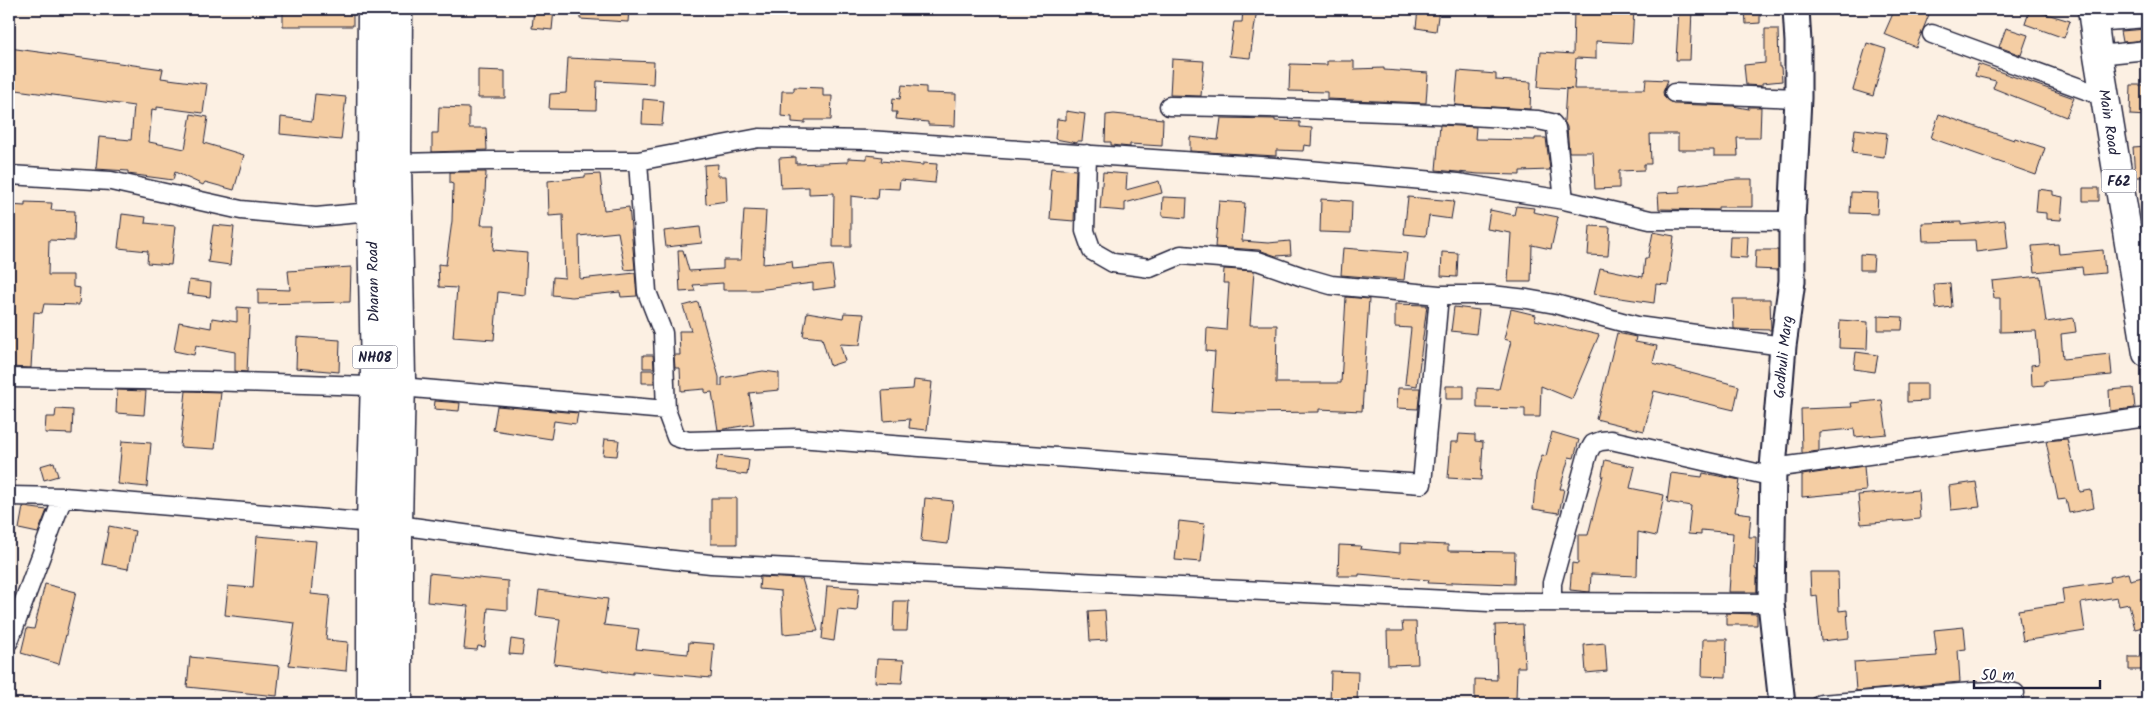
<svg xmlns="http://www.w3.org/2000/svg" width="2156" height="713" viewBox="0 0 2156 713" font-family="Kalam,sans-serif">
<rect width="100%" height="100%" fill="#fcf0e3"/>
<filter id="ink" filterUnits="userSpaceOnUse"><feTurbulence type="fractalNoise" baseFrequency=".02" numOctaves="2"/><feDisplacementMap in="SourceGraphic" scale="10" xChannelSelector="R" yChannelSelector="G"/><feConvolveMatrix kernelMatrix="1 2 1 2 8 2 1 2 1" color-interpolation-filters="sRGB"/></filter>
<g filter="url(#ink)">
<!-- building -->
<path fill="#f4cda3" stroke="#22223b" d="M283,9H353V26H283Z
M534,9H554L552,30L532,28Z
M580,9H629L628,22L580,19Z
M1243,9H1257L1250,58L1229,56L1234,22H1242Z
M1418,9H1439L1436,31L1416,28Z
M1574,9H1634L1632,43L1596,41V59L1576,58L1574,89H1645L1646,79L1668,80L1663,92L1664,97L1673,104L1733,106L1749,109L1748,107H1761L1760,138H1737L1738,156H1714V150H1678V134H1650L1651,164H1644V170L1619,171V188L1595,189L1593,152H1569L1567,127L1564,121L1566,89H1572L1538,87L1541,52L1573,54Z
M1679,9H1692L1690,60H1676Z
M1745,9H1760V23L1746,24Z
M1895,9H1922L1930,12L1916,47L1884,34Z
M2030,9L2070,21L2064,38L2025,24Z
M2006,28L2028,35L2021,55L1999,47Z
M1765,29H1778L1779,67H1781L1782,81L1762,83V86L1746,85L1744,65L1765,63Z
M2147,29V40L2122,42L2120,31Z
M1867,43L1886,49L1873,96L1853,90Z
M9,48L163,69L161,78L207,84L203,113L157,107V110L152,109L149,142L185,149L191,114L208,117L204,143L244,155L234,190L205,182L203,185L175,172L173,180L128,174V171L96,169L99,137L131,140L134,106L9,89Z
M568,58L654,62L653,84L597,81L596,110L549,109L550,94L566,93Z
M1172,59L1204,61L1201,96L1170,95Z
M1327,61H1354V69L1384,68V70L1428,73L1426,103L1327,99V92L1289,91L1290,64L1327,65Z
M1978,64L2074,98L2066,117L1993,88L1996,81L1975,76Z
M478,70L505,71V98H478Z
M1458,71L1496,74V80L1531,82L1530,109L1455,105Z
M902,85L926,87V93L956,94L955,126L928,125V122L896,119L897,112H892L893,98L900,99Z
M2131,85H2147V116L2130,115Z
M794,87L823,88V96H832L831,120H805V123L792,122V117L781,116L782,91H794Z
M315,94L346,97L341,140L280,134L281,117L312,121Z
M643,99L664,101L662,125L642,124Z
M439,107L469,108V128H486L487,150L432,152V133H438Z
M1066,111L1085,114L1082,141H1077V143L1055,139L1057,119L1066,120Z
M1114,114L1163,119L1162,146L1130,144V147L1111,145V142H1105L1106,115Z
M1939,114L2014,140L2015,138L2045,148L2036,175L1931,138Z
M1221,118L1275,119V121L1300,122V127L1312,128L1311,146L1304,145L1303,151L1276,150V156L1190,151V137L1218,140Z
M1440,125L1476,127L1475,139L1535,140V138H1546L1550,170L1520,171V175L1479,174L1436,170Z
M1855,129L1887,133L1884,157L1852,153Z
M2147,146V177H2135L2133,147Z
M867,155L882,157L881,161L923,165V163L937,164L935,183L900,180L899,189L878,188L877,199L851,196V247H833L834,193L809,194V187L781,188L779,158L796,157V164L848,162V158L867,159Z
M718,164L717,176H726L727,201L706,204L704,165Z
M1051,168L1076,170L1074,221L1050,219L1052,190H1049Z
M450,172H486L485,194L481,225H495L493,250L527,253L525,295L498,292L494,340L453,337L457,288L439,287L438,264L446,265L452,221L453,184L450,183Z
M1103,172L1127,174L1126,190L1159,181L1162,193L1125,203V211L1100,209Z
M600,174L604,210L629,207L635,269L625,270L618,232L579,236L580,279L635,273L637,296L621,297L620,292L572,297L552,295L553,277L565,278L563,215L549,216L548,181L585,177V175Z
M1737,179H1752V207H1718V210L1659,209L1658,193L1680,192V186Z
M2083,188H2099V201H2083Z
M2038,189L2053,191V195L2063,197L2061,220L2046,219V213L2036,212Z
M1851,192L1878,193L1877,214L1850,213Z
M1163,197L1187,198L1186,218L1162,216Z
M1408,197L1454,201L1451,219L1429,216L1426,236L1404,234Z
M1321,199L1352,201L1351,233L1320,232Z
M1219,201L1245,203L1242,241L1268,243L1290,241L1291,255L1276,256L1259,250L1215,247Z
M25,202L52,203L51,210L75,211L74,241L49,240L48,275H73V287L80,288L79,305L44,304L42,313L34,312L31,368L9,367V205L25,206Z
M1516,206L1534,208L1533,212L1558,217L1551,249L1532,245L1531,282H1508L1511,233L1487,229L1490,210L1514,215Z
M744,210L766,211L763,264L792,261L793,269L832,265L835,287L813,290V283L757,290H723V283L693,285L695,291L680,292L678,250H683L689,271L723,269V260H741Z
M122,214L146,217L145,223L175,226L171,265L147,263L148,251L118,248Z
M2005,220L2008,248L1976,252L1975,240L1923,241L1922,223L1961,222V225Z
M213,225L234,227L230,265L208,262Z
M1590,226L1610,227L1608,256L1588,255Z
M700,227L702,243L666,247L664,231Z
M1653,232L1674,236L1668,285L1656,284L1654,303L1594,294L1600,268L1643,277L1645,258H1648Z
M1730,236H1748L1747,258L1729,257Z
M2058,244L2059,254L2103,250L2105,273L2083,275L2082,267L2035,272L2032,246Z
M1343,248L1407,253L1404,280L1341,275Z
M1756,250H1778V270L1755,269Z
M1442,252L1458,253L1457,277L1441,276Z
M1860,254L1874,255L1873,270H1860Z
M351,267L350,302L258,304V289L290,290L288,271Z
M1224,269L1254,271L1250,325H1277L1276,383H1341L1346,297L1369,299L1362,411L1319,409V412L1244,413L1211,411L1215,352L1206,351L1207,328L1226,330L1229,283H1223Z
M2040,276L2046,322L2074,318L2076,332L2061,334L2063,359L2110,354L2112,375L2045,381V385L2032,386L2031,365L2039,364L2036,331L2000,332V298H1994L1992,281Z
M189,280L211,283L210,297L187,294Z
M1950,283L1952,307L1936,309L1934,284Z
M1733,299H1770L1771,330L1734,329Z
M698,302L719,377V386H722V378L763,371L779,373V390L749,393L754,424L718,430L712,392L705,393V389L681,391L680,368H675L674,355H680L679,331H691L683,306Z
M1395,304L1427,305L1417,386L1405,384L1411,328L1395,327Z
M237,307L250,308L247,372L235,371V352L196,345L194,355L174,351L179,322L211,328L212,318L237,322Z
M1454,307L1479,310L1476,334L1451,331Z
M1511,309L1536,315L1535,320L1599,335L1572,399L1541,386L1540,417H1525V409L1477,408V388L1499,389L1511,341L1504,339Z
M807,312L843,318L844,313L864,314L860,345L840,344L845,361L830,366L822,338L803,336Z
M1878,316L1903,317L1902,330H1878Z
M1840,320L1868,322L1867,349L1839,348Z
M1617,333L1636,337L1635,342L1657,346L1653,363L1739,386L1734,410L1654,391L1644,431L1596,419Z
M297,337L340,340L339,372L296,368Z
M1856,352L1878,355L1875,372L1854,369Z
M643,355H653L654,368H643Z
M642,370H654V383H642Z
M914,380L932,382L927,430L909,428L910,419L884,421L882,391L913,389Z
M1907,384H1927V401L1907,402Z
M1446,386H1464V399H1446Z
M1398,388H1420L1418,409L1397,408Z
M2133,388L2135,408L2110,411L2109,390Z
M117,390L146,391L144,415L116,413Z
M186,391L221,392L215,449L180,447Z
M1882,400L1887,434L1855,437L1854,429L1819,432V451L1802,453L1801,409L1852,407L1851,403Z
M435,401L460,403L459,411L434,409Z
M497,406L578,413L576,424L554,421L551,439L493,430Z
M56,409L73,410L72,434L45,433L46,417H55Z
M1552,432L1579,440L1574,458L1569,457L1560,489H1564L1559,513L1533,509L1536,475L1542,455L1546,456Z
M1459,434L1475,435V441L1483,442L1481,480L1448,478L1451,442H1458Z
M605,439L619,440L617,456L603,455Z
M2067,439L2072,461H2074L2080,492L2091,490L2094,508L2069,513L2066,499L2058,500L2046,441Z
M122,441L151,443L147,487L118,484Z
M718,456L749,460L747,475L715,471Z
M1605,460L1635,467L1630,488L1664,495L1656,536L1638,532L1637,576L1591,574L1590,592L1570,590L1572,563L1578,564V535H1588L1603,475H1602Z
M54,462L58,476L44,480L40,466Z
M1864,466L1866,491L1802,497V475Z
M1671,473L1702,477L1703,473L1740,480L1735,512L1751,514L1749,537H1756L1755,569L1757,570V592H1729L1733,533L1701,530V535L1688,534L1691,506L1667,502Z
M1976,482L1980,507L1951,510L1949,486Z
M1918,490L1920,519L1861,524L1858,495Z
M711,498H737V544H711Z
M925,498L953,501L948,544L921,541Z
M23,507L47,510L38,533L19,529Z
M1179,521L1205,524L1201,562L1175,560Z
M109,526L135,531L128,569L102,564Z
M257,536L316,541L311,594L330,596L326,640L348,642L346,671L289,665L295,623L225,615L228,586L253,588Z
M1400,543L1448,545V551L1515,552L1514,584L1452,582V584L1428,583L1429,580L1359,574V576H1338L1339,545L1361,546L1360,549L1400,553Z
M1810,572H1838L1839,611L1847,610L1849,638L1821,641L1817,595L1811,596Z
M429,573L508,581V610L488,608L485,647L478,646L477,650L464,649L468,606L427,602Z
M2128,573L2130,580L2147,576V626L2135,629L2129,604L2119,606L2117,597L2081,603L2085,631L2023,641L2018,610L2064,603L2062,589L2110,582L2109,577Z
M760,577L802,579L818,631L783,634L781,591L759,589Z
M45,584L76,592L59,664L21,653L27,628L34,629Z
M827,586L859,588L857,611L838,609L834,641L822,639Z
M539,590L608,599L604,625L639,629L636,649L688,654L689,642L714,644L711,678L633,671V674L554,664L560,619L536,616Z
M894,601H909L907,631H893Z
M1105,610L1107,640L1090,641L1088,611Z
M1726,613L1757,614V625H1726Z
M1402,622H1416L1418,664L1388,665L1387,631H1403Z
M1523,624L1525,667H1517L1516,699H1510V704H1475V679L1497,680L1495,625Z
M1964,627L1966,649L1958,650L1960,682L1856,691L1854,662L1937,656L1934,630Z
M511,639L524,641L522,655L509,654Z
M1703,639H1727L1726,677L1702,676Z
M1605,643L1607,671L1586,673L1584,645Z
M190,657L280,666L277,696L187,687Z
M2129,657H2145V670H2129Z
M877,659L904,660L902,683L875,682Z
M1331,671L1358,672L1357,704H1330Z"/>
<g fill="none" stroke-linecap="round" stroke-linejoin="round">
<defs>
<path id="street" d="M2094,22L2147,18
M1932,34L2105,97
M2098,55L2147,50
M1674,93L1798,98
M1169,106C1292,108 1415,112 1538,120L1552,123L1556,128L1564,200
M1087,154L1085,231L1092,251L1113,263L1150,268L1181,255L1258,261L1303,277L1331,285L1439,295H1491L1527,299L1555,304L1637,326L1783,346
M638,161L647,292L663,333L666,410L676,437L688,441L798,438L1422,484L1439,295
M397,163L489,161H638L759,138L868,140L1274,167L1458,183L1564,200L1650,220L1792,221
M9,175L111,181L241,210L316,217L382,211
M9,378L206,381L401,387L666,410
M1773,468L2147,417
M9,496L63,497L398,525L581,550L711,564L1489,602L1771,603
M1552,601V583L1588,453L1593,444L1601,441L1611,440L1774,477
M9,641L63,497
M1821,704L1972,692L1996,691L2015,693"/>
<path id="secondary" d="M1782,704L1771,603L1773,468L1783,346L1792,281V221L1798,98V42L1796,9"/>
<path id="primary" d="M2092,9L2098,55L2147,353
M371,704V523L375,378L371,163L372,9
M398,704V525L401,378L397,163L398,9"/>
</defs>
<!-- street casing -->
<use href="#street" stroke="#22223b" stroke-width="21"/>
<!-- secondary casing -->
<use href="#secondary" stroke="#22223b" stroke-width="29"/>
<!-- primary casing -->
<use href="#primary" stroke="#22223b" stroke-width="31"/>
<!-- street -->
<use href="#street" stroke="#fff" stroke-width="18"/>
<!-- secondary -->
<use href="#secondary" stroke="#fff" stroke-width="25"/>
<!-- primary -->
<use href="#primary" stroke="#fff" stroke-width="28"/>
</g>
</g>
<g text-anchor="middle" stroke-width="4" stroke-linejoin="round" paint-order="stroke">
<!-- shield labels -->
<g fill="#fff" stroke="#646476" stroke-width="1">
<rect x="2101.5" y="169.5" width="35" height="23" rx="4"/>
<rect x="352.5" y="345.5" width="45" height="23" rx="4"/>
</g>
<g font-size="14" font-weight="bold" fill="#22223b">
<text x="2119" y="186">F62</text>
<text x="375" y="362">NH08</text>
</g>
<!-- street labels -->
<g font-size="15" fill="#22223b" stroke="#fff">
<text transform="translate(2109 122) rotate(81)" y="5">Main Road</text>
<text transform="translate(373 282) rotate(-91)" y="5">Dharan Road</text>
<text transform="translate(1783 357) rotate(-84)" y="5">Godhuli Marg</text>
</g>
</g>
<!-- margin -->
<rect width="2156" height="713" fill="none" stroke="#fff" stroke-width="30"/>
<rect x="15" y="15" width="2126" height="683" fill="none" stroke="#22223b" stroke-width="2" filter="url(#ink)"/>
<!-- scale -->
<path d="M1974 680v8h126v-8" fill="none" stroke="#22223b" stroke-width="2.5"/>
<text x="1981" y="680" font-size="15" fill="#22223b" stroke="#ffffff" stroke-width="4" paint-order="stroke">50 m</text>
</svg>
